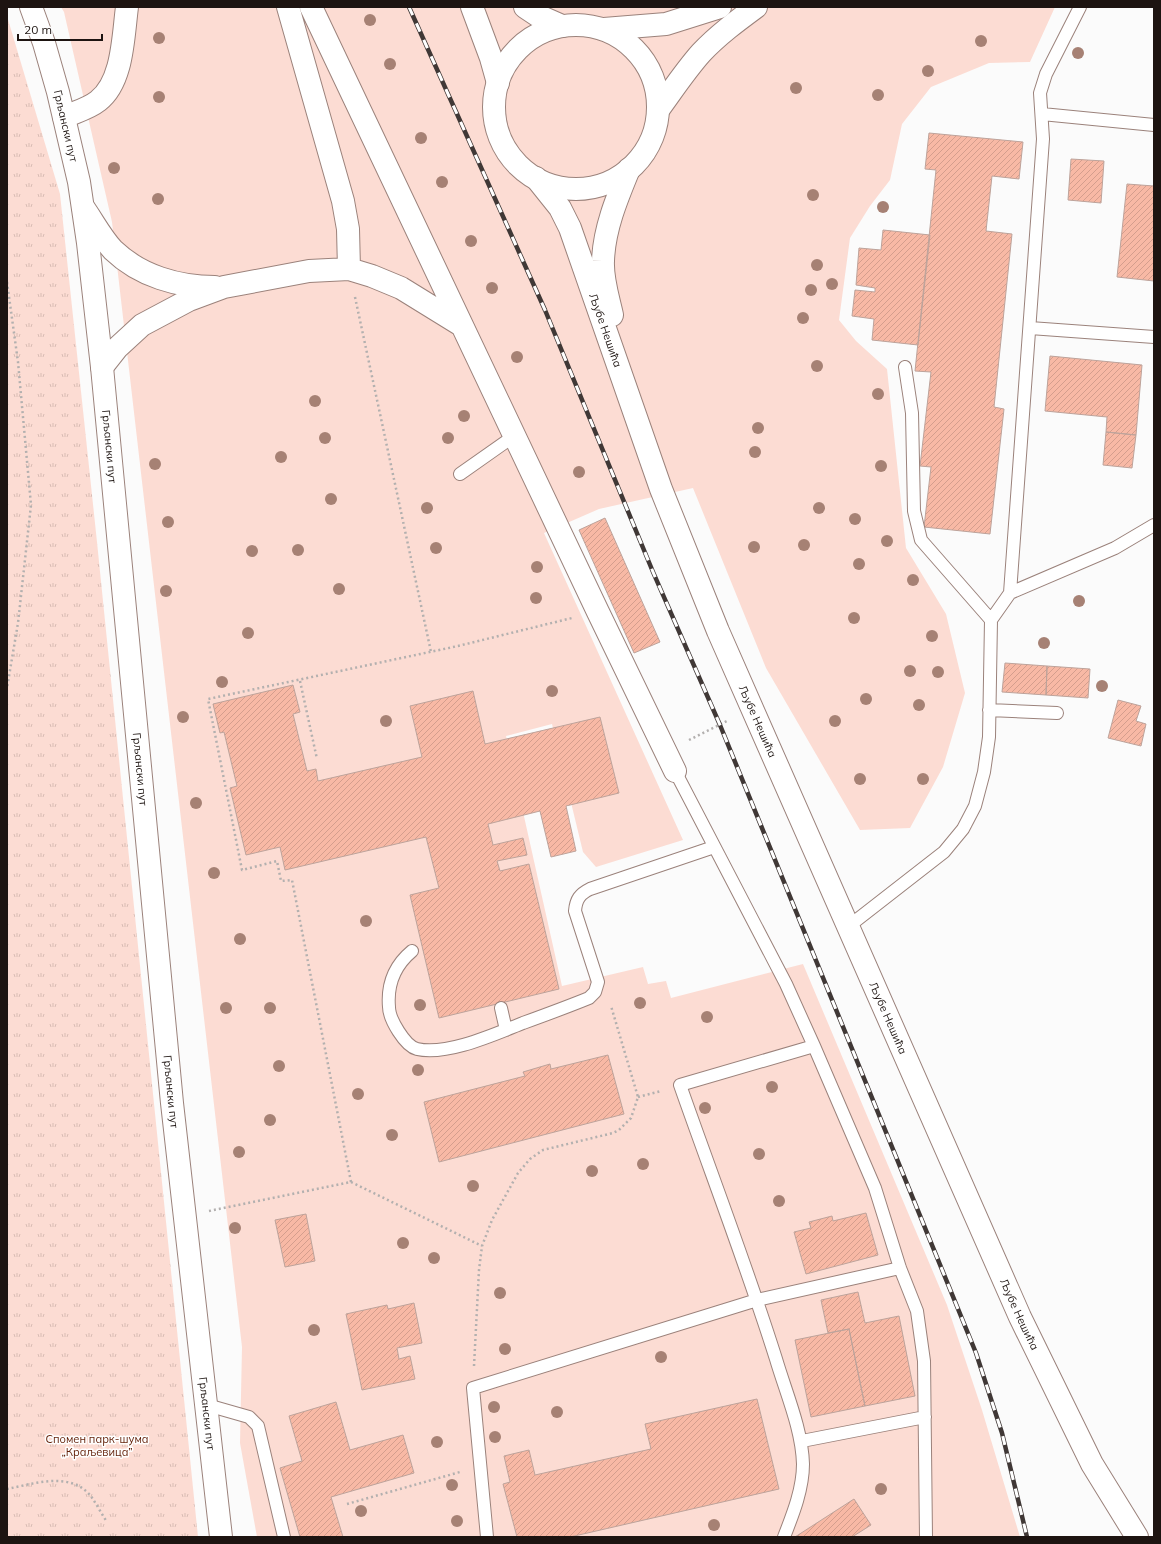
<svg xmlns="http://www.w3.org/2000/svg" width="1161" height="1544" viewBox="0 0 1161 1544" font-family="Mulish,sans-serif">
<defs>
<pattern id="park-tufts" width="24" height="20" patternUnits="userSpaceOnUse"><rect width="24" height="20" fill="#fcdcd3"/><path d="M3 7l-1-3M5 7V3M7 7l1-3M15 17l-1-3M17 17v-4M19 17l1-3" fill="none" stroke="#d8bcb4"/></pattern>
<pattern id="building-hatch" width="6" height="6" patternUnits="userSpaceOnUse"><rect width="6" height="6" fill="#f8b9a5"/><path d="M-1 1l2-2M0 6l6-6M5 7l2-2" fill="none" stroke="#d49e8d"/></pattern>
</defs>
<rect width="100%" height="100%" fill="#fbfbfb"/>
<!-- grass -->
<path fill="#fcdcd3" d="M61,7H1055L1030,62L989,63L931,87L902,124L890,180L870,206L850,238L839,320L856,341L887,369L906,548L946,614L965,693L943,767L910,828L860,830L766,668L693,488L599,509L544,533L683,840L596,867L583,852L552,724L506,736L562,986L643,967L648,984L666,981L671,998L803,964L947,1305L982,1410L1020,1537H257L240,1443L242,1347L112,222L64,12Z"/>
<!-- park -->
<path fill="url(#park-tufts)" d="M7,16L60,194L97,542L198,1537H7Z"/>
<!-- building -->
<path fill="url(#building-hatch)" stroke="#bda39b" d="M929,133L1023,142L1019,179L992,176L986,231L1012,234L994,407L1004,409L990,534L924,527L931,467L920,466L931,372L915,371L936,170L925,169Z
M1071,159L1104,161L1101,203L1068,200Z
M1127,184L1154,186V281L1117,277Z
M883,230L930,235L918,345L872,340L874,319L852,316L855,290L875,292V288L856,285L859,248L881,250Z
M1050,356L1142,365L1136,435L1106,432L1107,417L1045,411Z
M1106,432L1136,435L1132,468L1103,465Z
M605,518L660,642L634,653L579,530Z
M1005,663L1047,666L1046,695L1002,692Z
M1047,666L1090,669L1088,698L1046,695Z
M293,685L300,712L293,714L307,771L316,769L318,781L422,757L410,706L473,691L485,744L600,717L619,793L566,806L576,851L551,857L540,811L488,824L493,845L523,838L527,855L497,861L500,871L529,864L559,989L439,1018L410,895L439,888L426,837L285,870L280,847L246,855L230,788L237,786L224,732L220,733L213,704Z
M1118,700L1141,706L1136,721L1146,724L1141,746L1108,738Z
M608,1055L624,1114L439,1162L424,1102L525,1076L523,1072L550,1064L551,1069Z
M866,1213L878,1255L806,1274L794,1232L811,1228L809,1222L832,1216L833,1221Z
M306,1214L315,1261L285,1267L275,1220Z
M858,1292L865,1323L899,1316L915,1396L865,1406L849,1329L828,1333L821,1300Z
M414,1303L422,1343L397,1348L399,1359L410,1356L415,1379L362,1390L346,1314L387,1305L388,1309Z
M849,1329L865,1406L811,1417L795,1340Z
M757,1399L779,1489L570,1537H517L503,1484L510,1482L504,1456L529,1450L535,1475L651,1449L645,1424Z
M336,1402L350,1450L403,1435L414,1473L331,1497L343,1537H300L280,1468L302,1461L289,1416Z
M854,1499L871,1525L852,1537H795Z"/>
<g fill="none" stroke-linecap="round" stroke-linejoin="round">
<defs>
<path id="lane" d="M1042,114L1154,125
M1030,328L1154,337
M905,367L912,413L914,511L921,540L991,620
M460,474L514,436
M1010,593L1043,139L1040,93L1046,74L1080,7
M989,710L1057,713
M675,771L786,984L814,1046L875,1188L900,1268L917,1311L924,1361L926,1537
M849,926L944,852L963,829L975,806L984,772L989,737L991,620L1010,593L1115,548L1154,525
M412,951C394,966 387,984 389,1007C389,1019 405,1046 417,1049C447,1056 495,1034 523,1023C545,1015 567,1007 589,998L595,992L598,982L575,911C576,899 580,894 590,889L714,847
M501,1008L506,1030
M207,1405L249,1417L258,1426L284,1537
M802,1441L925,1417
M487,1537L473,1388L757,1300L900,1268
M784,1537C793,1514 803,1489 803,1464C802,1429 786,1393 776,1359C747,1267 712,1176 680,1085L814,1046"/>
<path id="street" d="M288,7L343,201L348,229L349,269
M311,7L598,612L675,771
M64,117C75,112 88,109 98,101C123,82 123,37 127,7
M83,207C93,221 101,237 113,250C140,276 178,287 215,287
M102,367L117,348L142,325L189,300L224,287L309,271L349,269L372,276L401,288L461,325"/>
<g id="primary">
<path id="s1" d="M31,7L44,43L58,92L79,182L88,243L102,367L172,1103L221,1537"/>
<path d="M472,7L491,58L498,83"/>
<path d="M525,7L537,15L562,26"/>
<circle cx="576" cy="107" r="82"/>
<path d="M604,29L666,24L720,7"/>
<path d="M658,110C672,91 685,71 701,53C718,35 737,21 756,7"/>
<path id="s2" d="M536,178L560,208L570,228L661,489L718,631L1020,1317L1092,1464L1137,1537"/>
<path d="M612,315C608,297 602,279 603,261C604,229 617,198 629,169"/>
</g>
</defs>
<!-- lane casing -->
<use href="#lane" stroke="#9b827b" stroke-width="14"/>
<!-- street casing -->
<use href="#street" stroke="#9b827b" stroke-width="24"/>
<!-- primary casing -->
<use href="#primary" stroke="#9b827b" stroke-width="24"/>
<!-- path -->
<path stroke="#b3b0af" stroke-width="2.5" stroke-dasharray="2 3" stroke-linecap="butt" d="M7,282L18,362L31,505L18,623L7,688
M355,297L431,652
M300,681L317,759
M689,740L729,720
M638,1097L661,1091
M351,1182L482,1246
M209,1211L351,1182L292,880L281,881L277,861L242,870L208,699L458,646L572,618
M474,1366L479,1270L482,1246L492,1220L518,1173L530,1159L543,1150L613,1133L619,1130L631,1118L638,1097L611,1006
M7,1489C33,1484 69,1471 90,1495C96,1503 101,1513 107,1522
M347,1504L460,1472"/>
<!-- lane -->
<use href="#lane" stroke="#fff" stroke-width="12"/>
<!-- street -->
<use href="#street" stroke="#fff" stroke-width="22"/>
<!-- primary -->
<use href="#primary" stroke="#fff" stroke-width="22"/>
<defs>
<path id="rail" d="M409,7L545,310L653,572L720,725L976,1353L1002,1433L1027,1537"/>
</defs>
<!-- rail casing -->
<use href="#rail" stroke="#403836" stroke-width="4.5"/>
<!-- rail -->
<use href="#rail" stroke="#fff" stroke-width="3" stroke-dasharray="9" stroke-linecap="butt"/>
</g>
<!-- trees -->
<g fill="#a68174">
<circle cx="370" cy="20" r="6"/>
<circle cx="159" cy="38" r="6"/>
<circle cx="981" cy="41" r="6"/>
<circle cx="1078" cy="53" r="6"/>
<circle cx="390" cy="64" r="6"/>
<circle cx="928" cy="71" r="6"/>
<circle cx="796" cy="88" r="6"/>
<circle cx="878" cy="95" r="6"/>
<circle cx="159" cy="97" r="6"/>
<circle cx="421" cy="138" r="6"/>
<circle cx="114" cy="168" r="6"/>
<circle cx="442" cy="182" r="6"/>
<circle cx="813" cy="195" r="6"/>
<circle cx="158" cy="199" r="6"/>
<circle cx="883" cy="207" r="6"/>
<circle cx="471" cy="241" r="6"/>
<circle cx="817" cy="265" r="6"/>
<circle cx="832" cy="284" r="6"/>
<circle cx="492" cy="288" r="6"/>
<circle cx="811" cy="290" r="6"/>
<circle cx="803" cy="318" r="6"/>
<circle cx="517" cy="357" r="6"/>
<circle cx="817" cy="366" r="6"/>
<circle cx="878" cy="394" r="6"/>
<circle cx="315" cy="401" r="6"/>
<circle cx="464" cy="416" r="6"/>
<circle cx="758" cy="428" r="6"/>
<circle cx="325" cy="438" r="6"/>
<circle cx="448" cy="438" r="6"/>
<circle cx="755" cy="452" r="6"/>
<circle cx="281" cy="457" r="6"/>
<circle cx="155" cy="464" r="6"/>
<circle cx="881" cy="466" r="6"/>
<circle cx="579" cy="472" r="6"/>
<circle cx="331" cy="499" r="6"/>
<circle cx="427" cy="508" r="6"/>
<circle cx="819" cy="508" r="6"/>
<circle cx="855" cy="519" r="6"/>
<circle cx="168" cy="522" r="6"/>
<circle cx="887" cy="541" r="6"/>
<circle cx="804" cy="545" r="6"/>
<circle cx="754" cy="547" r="6"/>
<circle cx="436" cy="548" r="6"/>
<circle cx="298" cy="550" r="6"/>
<circle cx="252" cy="551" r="6"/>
<circle cx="859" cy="564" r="6"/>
<circle cx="537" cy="567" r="6"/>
<circle cx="913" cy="580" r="6"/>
<circle cx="339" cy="589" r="6"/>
<circle cx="166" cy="591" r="6"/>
<circle cx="536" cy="598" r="6"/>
<circle cx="1079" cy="601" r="6"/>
<circle cx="854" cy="618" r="6"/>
<circle cx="248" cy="633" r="6"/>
<circle cx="932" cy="636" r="6"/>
<circle cx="1044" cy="643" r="6"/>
<circle cx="910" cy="671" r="6"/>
<circle cx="938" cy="672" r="6"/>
<circle cx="222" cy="682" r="6"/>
<circle cx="1102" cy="686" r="6"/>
<circle cx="552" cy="691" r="6"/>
<circle cx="866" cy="699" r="6"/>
<circle cx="919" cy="705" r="6"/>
<circle cx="183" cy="717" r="6"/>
<circle cx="386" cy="721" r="6"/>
<circle cx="835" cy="721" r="6"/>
<circle cx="860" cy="779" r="6"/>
<circle cx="923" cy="779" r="6"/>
<circle cx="196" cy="803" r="6"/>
<circle cx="214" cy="873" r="6"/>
<circle cx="366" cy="921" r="6"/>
<circle cx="240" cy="939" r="6"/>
<circle cx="640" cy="1003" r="6"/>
<circle cx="420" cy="1005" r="6"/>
<circle cx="226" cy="1008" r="6"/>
<circle cx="270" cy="1008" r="6"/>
<circle cx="707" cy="1017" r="6"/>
<circle cx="279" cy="1066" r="6"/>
<circle cx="418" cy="1070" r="6"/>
<circle cx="772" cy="1087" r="6"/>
<circle cx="358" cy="1094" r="6"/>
<circle cx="705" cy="1108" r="6"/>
<circle cx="270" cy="1120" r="6"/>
<circle cx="392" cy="1135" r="6"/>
<circle cx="239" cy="1152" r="6"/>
<circle cx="759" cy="1154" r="6"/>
<circle cx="643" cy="1164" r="6"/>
<circle cx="592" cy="1171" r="6"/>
<circle cx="473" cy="1186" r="6"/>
<circle cx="779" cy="1201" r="6"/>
<circle cx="235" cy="1228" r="6"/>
<circle cx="403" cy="1243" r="6"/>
<circle cx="434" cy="1258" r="6"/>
<circle cx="500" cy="1293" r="6"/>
<circle cx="314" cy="1330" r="6"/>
<circle cx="505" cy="1349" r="6"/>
<circle cx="661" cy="1357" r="6"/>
<circle cx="494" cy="1407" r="6"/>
<circle cx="557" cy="1412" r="6"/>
<circle cx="495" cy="1437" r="6"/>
<circle cx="437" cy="1442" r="6"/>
<circle cx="452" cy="1485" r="6"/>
<circle cx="881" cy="1489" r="6"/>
<circle cx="361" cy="1511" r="6"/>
<circle cx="457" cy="1521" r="6"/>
<circle cx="714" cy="1525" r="6"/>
</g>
<g text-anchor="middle" stroke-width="3" stroke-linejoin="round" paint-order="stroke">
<!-- street labels -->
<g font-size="11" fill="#1d1411" stroke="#fff">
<text dy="4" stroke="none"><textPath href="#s1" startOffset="124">Грљански пут</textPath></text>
<text dy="4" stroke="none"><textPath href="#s2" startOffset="169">Љубе Нешића</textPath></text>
<text dy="4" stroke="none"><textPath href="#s1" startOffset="448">Грљански пут</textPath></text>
<text dy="4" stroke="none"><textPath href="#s2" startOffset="589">Љубе Нешића</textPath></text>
<text dy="4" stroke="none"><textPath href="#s1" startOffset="772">Грљански пут</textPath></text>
<text dy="4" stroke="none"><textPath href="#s2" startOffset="913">Љубе Нешића</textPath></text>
<text dy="4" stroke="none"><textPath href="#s1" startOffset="1096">Грљански пут</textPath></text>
<text dy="4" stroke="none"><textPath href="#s2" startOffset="1237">Љубе Нешића</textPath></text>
<text dy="4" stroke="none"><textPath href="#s1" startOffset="1420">Грљански пут</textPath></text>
</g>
<!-- park labels -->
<g font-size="11" fill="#611e06" stroke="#fff">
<text x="97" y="1443">Спомен парк-шума<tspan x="97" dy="13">„Краљевица”</tspan></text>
</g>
</g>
<!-- border -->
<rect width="1161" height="1544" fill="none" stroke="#1d1411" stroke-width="16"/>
<!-- scale -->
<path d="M18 34v6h84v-6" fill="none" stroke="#1d1411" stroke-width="2"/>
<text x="24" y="34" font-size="12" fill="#1d1411" stroke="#ffffff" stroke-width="3" paint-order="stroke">20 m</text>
</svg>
